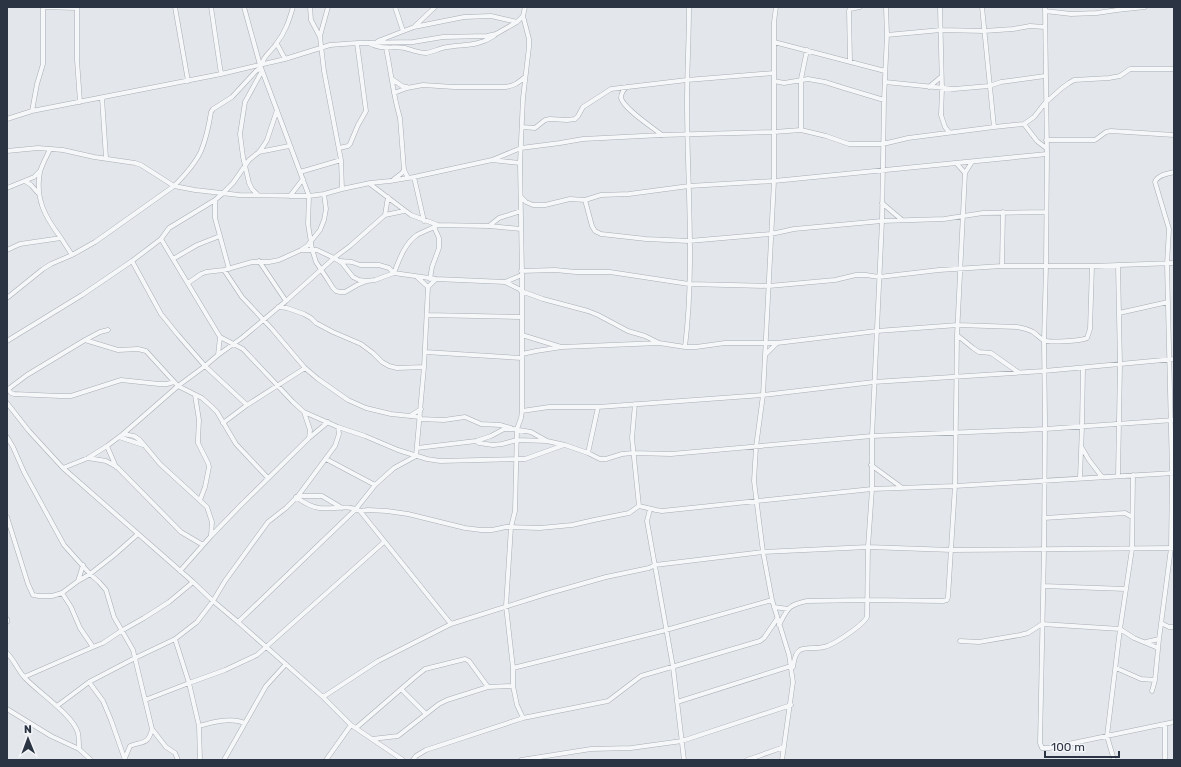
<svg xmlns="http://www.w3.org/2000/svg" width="1181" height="767" viewBox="0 0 1181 767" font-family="Rubik,sans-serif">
<rect width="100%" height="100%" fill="#e3e7eb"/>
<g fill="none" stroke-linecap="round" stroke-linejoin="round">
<defs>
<path id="street" d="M42,7L77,8
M77,7V60L80,102
M175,7L188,81
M211,7L221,74
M244,7L247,18L260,65L309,196L308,224L312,249L316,262L328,280L333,288L336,291L340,292H345L357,285L367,281
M310,7L311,20L320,37L324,71L341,160L342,189
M395,7L403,31
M776,7L774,22V181L763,395L756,447L754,481L763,552L772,600L789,655L793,682L782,760
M940,7L942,89L941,115L945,127L949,132
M982,7L994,127
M1045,7L1047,154L1046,266L1044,341L1045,420L1044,550L1040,743L1042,748H1049L1174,722
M1045,11L1071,14L1097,13L1117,10L1145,7
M523,16L529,39V47L523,98L520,163L522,275V411L521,418L517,429L515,511L511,527L506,606L513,668V686L517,705L523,718
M415,26L435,7
M887,35L941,30L984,31L1013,29L1030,26L1045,27
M320,36L328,7
M378,41L414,27L464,17L491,16L517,22
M774,42L885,71
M369,43C380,50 392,46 405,48C412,50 419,53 426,53C433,52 440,48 447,47C464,44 477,47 494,36
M277,44L285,59
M386,48C391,71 393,95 400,118L404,170L408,178
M850,61L849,11L850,9L860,7
M262,64C263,56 272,51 276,44C285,33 289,21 293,7
M392,79L402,86L407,87
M774,81L784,83L808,79L825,82L844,88L884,100
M885,82L954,89L989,86L1001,82L1045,76
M627,87C623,90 621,93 621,98C624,109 652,127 662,135
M929,87L941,77
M394,93L407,88L423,85L454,87H505C514,86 518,83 525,77
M102,98L106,158
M32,111L37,84L43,64V7
M7,119L32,111L221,74L285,59L330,45L357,43L413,42L443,37L487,36L496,34L517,22L523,16L525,7
M1024,124L1037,141L1046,148
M522,127L535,128L545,120L550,119L567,120L575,119L578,116L583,107L611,89L687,80L774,73
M801,130V79L807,50
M1046,140H1095L1106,132L1111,131L1174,135
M339,148L348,146L350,144L358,125L366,111L357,43
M50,149C47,156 42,164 40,172C35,199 45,217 61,238
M7,151L38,148L63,150L94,157L135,163L141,165L174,186L195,190L239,195L309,196L324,194L342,189L370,183L390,181L414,177L492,160L521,148L560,143L583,139L662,135L774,132L801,130L826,136L849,144H883L908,138L994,127L1024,124L1034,117L1045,103L1062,88L1069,83L1074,80L1109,78L1120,76L1130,69H1174
M259,152L289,146
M492,160L520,163
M957,164L965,173
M300,172L341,160
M414,177L424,221
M394,179L402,173L404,170
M25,181L31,185L38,193
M370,184L411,215L438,225L489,226L521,229
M7,188L34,177L40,171
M258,195L252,189L249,183L243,157L240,134L245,102L262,71
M290,196L303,179
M521,197L526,202L533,205H545L570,199L585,200L601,195L629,194L689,186L774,181L1047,154
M215,200V218L229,269
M585,200L592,226L595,231L601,234L646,239L689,241L771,234L794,229L882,221L944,219L983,213L1046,212
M882,203L902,220
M385,215L388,197
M489,226L499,218L521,211
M161,239L220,337L243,349L293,402L304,412L338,427L365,436L398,450L427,459L440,461L516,459H525L564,445
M7,250L20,244L61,238L72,255
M301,250H317L334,258L342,263L353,277L359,280L367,281L375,280L394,273L436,279L505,282L521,290
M173,259L197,245L220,236
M132,261L161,314L178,335L205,366L247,405
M259,261L286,301
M340,261L352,262L360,265H379L389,268L394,273
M1002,266L1003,212
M224,270L242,297L272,329L305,368L318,379L348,400L366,408L391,414L420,417
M521,271L555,270L576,272H610L689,284L769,286L835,280L856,275H866L879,277L939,270L1002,266H1092L1174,263
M394,273C399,260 405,243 417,235C424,231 431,229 438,225
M418,278L428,287
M430,279L432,267L439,248V238L434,227
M505,282L522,275
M188,283L201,274L206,272L224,270L252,262H269L279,260L301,250L307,246L320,230L324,220L326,209L324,194
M521,291L543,299L588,311L598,315L628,331L645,336L659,343
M7,298L43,269L51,264L72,255L95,242L174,186C184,176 195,164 201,151C206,139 209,125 211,112L213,109L232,97L256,71L261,68
M278,307L287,308L304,314L311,318L316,323L333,332L361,344L373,353L382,362L389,366L397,368L424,367
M1119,313L1168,302
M427,315L521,317
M522,335L561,347
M957,335L973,348L979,352L991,353L1018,372
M85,340L100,332L108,330
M7,341L82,295L132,261L161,239L169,228L215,200L222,194L233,183L249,160L259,152L264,145L267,140L277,110
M685,347C695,266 687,183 687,101C687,70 689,38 689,7
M425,352L522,358
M522,354L536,351L562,347L659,343L685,347H696L725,343H777L877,331L958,325L1017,327C1023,328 1028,329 1033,332C1036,334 1039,337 1043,340C1048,343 1081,341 1087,338L1090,329L1092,266
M218,355L220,337
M765,355L776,344
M8,389L11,393L14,394L60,396H71L121,380L159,384H167L174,382
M7,390L27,375L85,340L118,350L138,349L146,351L178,386L202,398L211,406L217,412L236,444L268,478
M195,395L199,420L198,439V443L208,463L209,467L205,487L200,500
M7,403L29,431L63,468L193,582L213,601L238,622L323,697L351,725L403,760
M522,411L549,407H598L763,395L874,382L1044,371L1174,359
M304,412L310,430L309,438
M410,416L421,409
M420,419L444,420L465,417L481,424L500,425L511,428
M223,423L247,405L305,368
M123,434L134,436L140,440L160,464L207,507L212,522L211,535
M7,437L13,447L24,472L64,545L90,574L99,582L106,590L114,617L133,650L152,729L166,747L175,753L178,760
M119,437L143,445
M476,441L479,443L493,445L502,444L517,440L547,441L565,445L588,453L600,459H606L622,454L633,453L671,454L872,436L1045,429L1174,420
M107,446L116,467
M417,448L476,441L491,436L504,429H513L531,432L547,441
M1082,448L1089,460L1102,477
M588,453L598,407
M416,456L424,367L428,287L436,279
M88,458L106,461L117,467L181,532L203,545
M326,459L375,485
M871,465L901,487
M63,468L88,458L107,446L123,434L178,386L205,366L218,355L243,337L286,301L334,258L350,246L385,215L404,211
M1118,476L1120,365L1118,265
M1080,478L1082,426L1083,368
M298,496H322L342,508
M296,497C303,502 311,507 319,508C332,510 348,504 360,511L451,624
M639,506L656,510L662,511L872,489L955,486L1174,473
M650,509L647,521L673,667L684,760
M360,511L368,510L387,511L408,514L465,528L481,530H492L506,527L540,528L572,525L594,520L629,513L639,506L632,438L635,404
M7,517L28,584L33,595L39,596H52L62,593L78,581L90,574L113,556L138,534
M1044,518L1125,513L1132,517
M180,571L211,536L240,506L309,438L328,422
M78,581L83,565
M1043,586L1126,589
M774,607L788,609
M7,619V622
M238,622L356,509L375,485L385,476L394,468L416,456
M1161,623L1169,627H1174
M779,625C788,608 788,605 807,601L867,600L943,601L947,600L948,597L955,486L957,335L965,173L972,162
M175,639L189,683L199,726L200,760
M960,641L979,642L1020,635L1028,633L1042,624L1120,629L1132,549L1133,475
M1146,642L1159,639
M93,647L103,643L121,631L144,618L169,602L193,582
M7,653C15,661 18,671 25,678C37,691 74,716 78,733C79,738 79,744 79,749
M793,667C794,662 794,654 800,650C806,647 817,649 824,647C834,645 863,625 867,617L868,547L872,489V436L882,221L884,100L887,35L886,7
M513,668L666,630L772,600
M1116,668L1141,679L1155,680
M24,677L93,647L80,628L71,607L62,593
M89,682L103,701L111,720L125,760
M401,689L426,714
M1152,691L1155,680L1159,639L1171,548L1172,473L1167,264L1169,229L1155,182C1157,175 1167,174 1174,172
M323,697L378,661L451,624L546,594L606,577L649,568L655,565L763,552L868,547L952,550L1174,548
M145,700L189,683L225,670L257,655L384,542
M677,702L791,666
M57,706L89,682L135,658L175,639L197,622L213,601L225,581L268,522L286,508L298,496L335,446L339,434L338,427
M7,709L51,736L79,749L91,760
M199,726C213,722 231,717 245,723
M356,728L415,677L425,669L465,659L469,661L488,687
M372,739L398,736L439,704L447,700L488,687L513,686
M125,758L130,746C143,741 148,745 152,729
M224,760L266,686L286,664
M326,760L351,725
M413,760L416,756L426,750L523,718L608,701L641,676L760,641L764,638L777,619
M521,760L591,749L631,748L682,741L791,705
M747,760L784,747
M1114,760L1107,736L1120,629L1134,638L1158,648
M1165,760V725"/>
</defs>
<!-- street casing -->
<use href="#street" stroke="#a8aeb5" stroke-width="5"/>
<!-- street -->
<use href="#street" stroke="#f6f7f9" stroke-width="4"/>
</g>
<!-- border -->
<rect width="1181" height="767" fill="none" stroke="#2b3443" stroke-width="16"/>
<!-- north arrow -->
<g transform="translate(28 739) rotate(359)" stroke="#f3f5f8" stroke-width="3" paint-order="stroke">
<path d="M0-3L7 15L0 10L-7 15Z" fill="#2b3443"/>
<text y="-6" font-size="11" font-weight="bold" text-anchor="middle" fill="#2b3443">N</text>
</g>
<!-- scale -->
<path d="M1045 751v6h74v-6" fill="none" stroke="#2b3443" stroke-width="2"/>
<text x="1051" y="751" font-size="12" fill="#2b3443" stroke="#f3f5f8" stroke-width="3" paint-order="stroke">100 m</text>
</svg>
